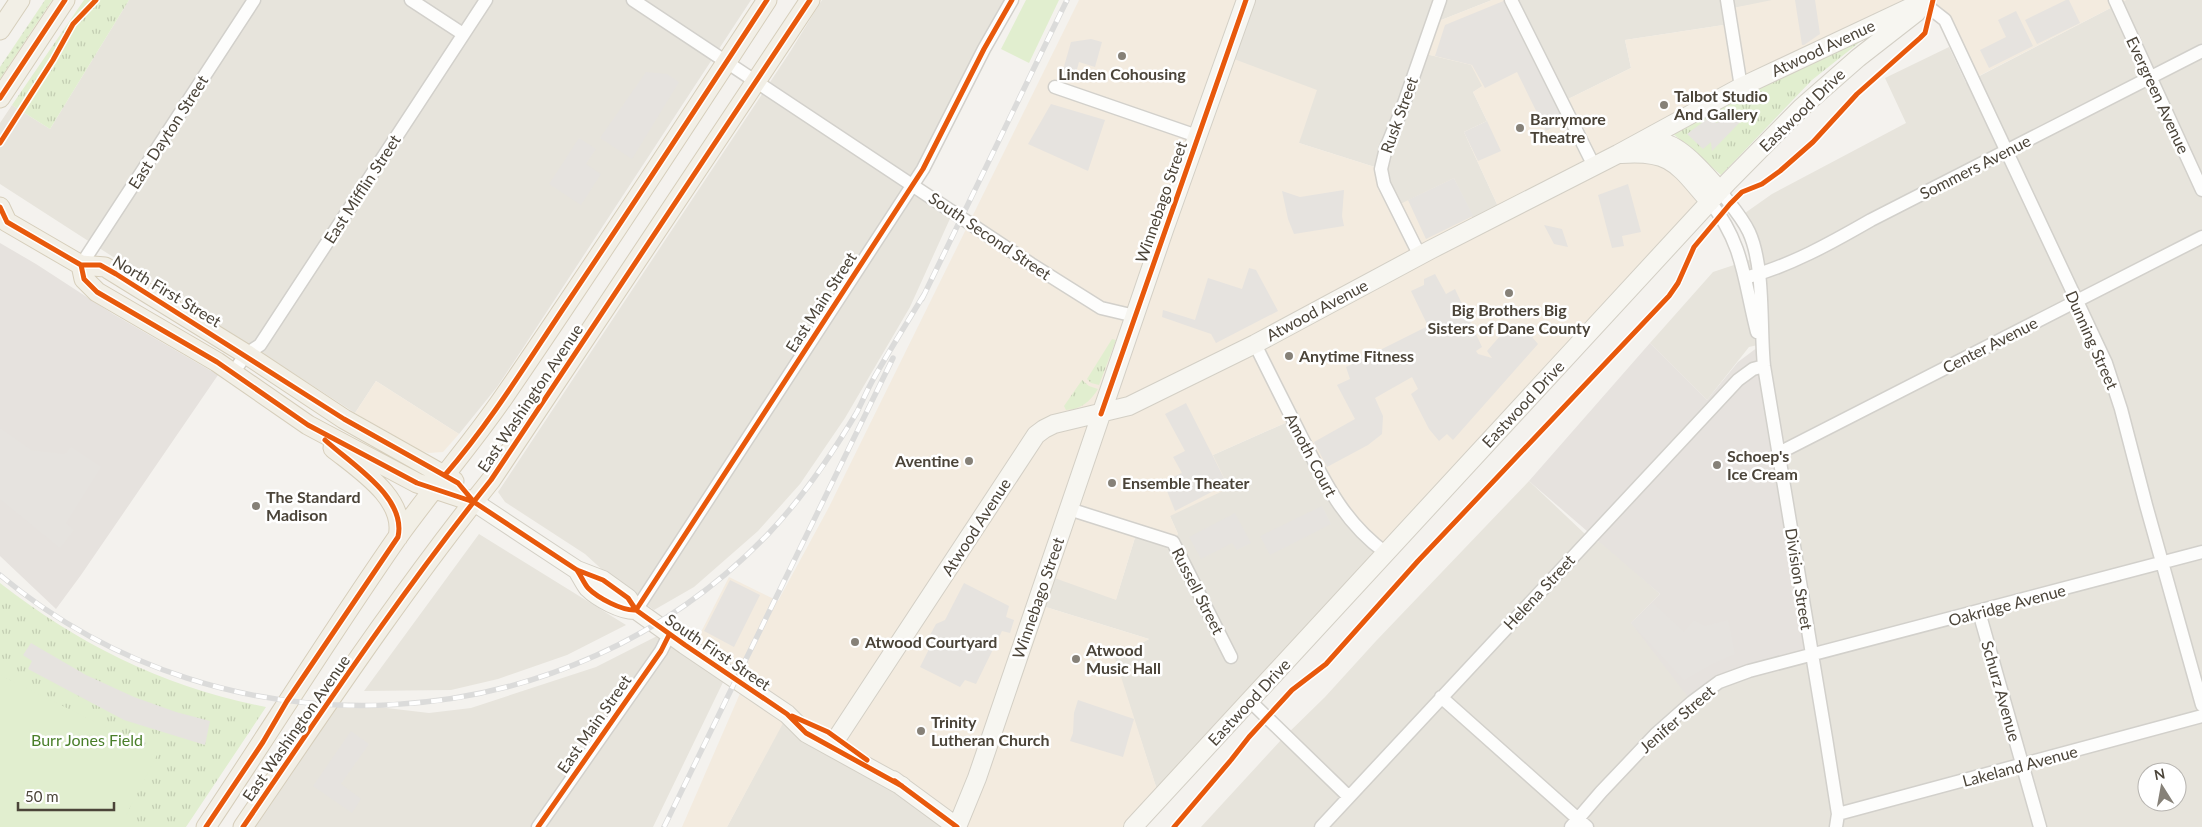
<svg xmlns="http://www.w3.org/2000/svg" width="2202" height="827" viewBox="0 0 2202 827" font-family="Lato,sans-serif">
<defs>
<pattern id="grass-dots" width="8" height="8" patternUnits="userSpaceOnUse" patternTransform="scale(1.25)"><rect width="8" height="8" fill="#e1eecf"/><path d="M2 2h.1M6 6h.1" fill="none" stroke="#c3cdb2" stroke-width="1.8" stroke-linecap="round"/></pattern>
<pattern id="park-tufts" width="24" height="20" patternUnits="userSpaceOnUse" patternTransform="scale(1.25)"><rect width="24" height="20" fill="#e1eecf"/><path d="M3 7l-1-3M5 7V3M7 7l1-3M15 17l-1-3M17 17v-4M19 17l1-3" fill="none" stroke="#c3cdb2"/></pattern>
</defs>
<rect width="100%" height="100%" fill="#f4f2ee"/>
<!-- residential -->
<path fill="#e7e4dc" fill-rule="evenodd" d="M129,0H751L523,348L497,387L459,434L376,381L355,413L0,184V123L12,105L50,129Z
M822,0H1012L913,184L953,212L910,307L845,418L800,484L758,531L694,587L654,610L620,586L585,554L505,502L498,492L790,52Z
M1246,0H1492L1431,24L1422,53L1472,65L1483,86L1473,92L1487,121L1464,132L1501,213L1476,226L1396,206L1381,169L1299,143L1226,56Z
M1512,0H1772L1773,1L1728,9L1730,24L1625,40L1631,68L1562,102Z
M2126,0H2202V827H1201L1281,740L1325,697L1376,641L1529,481L1584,533L1596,543L1600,540L1660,594L1631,623L1692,691L1762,344L1749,347L1707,400L1650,343L1713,272L1755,258L1745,213L1772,194L1906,123L1885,78L1949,47L1966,83ZM2147,772H2177V802H2147Z
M1292,420L1386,553L1160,799L1114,658L1149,639L1036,604L1046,574L1116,599L1137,531L1178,534L1170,516L1213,455Z
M479,534L626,625L567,655L498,679L451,690L364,691Z
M665,632L727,674L653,827H243L328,703L361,705L429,713L471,708L596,667Z
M787,714L957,827H727Z"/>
<!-- commercial -->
<path fill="#f3ebdf" d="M1079,0H1246L1226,56L1317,90L1299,143L1381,169L1396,206L1454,178L1476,226L1501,213L1464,132L1487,121L1473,92L1482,86L1471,65L1421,53L1431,24L1492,0H1511L1562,102L1631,68L1625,40L1730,24L1728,9L1772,0H1925L1668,125L1647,153L1710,202L1386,553L1359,531L1292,420L1213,455L1229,488L1170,516L1178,534L1173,542L1137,531L1116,600L1046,575L1036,604L1149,639L1115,658L1160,799L1133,827H957L828,732L788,714L727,827H682L748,675L697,640L729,577L778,601L829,507Z
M1930,0H2126L1973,79Z
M376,381L459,434L443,452L428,453L419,450L355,413Z"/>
<!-- industrial -->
<path fill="#e6e2de" d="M0,243L36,264L113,314L218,375L81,575L56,609L0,556Z
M1650,343L1707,400L1738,362L1762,344L1812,656L1749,671L1692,702L1631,623L1660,594L1529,481Z"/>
<!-- grass -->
<path fill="url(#grass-dots)" d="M45,0H52L0,79V67Z"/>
<!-- park -->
<path fill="url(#park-tufts)" d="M84,0H129L50,129L12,105Z
M1875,30L1812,80L1721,175L1671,132Z
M1112,339L1116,340L1099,385L1091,383L1087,379Z
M1082,380L1089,386L1098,389C1091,401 1080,410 1066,410L1064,406Z
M0,583C79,645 167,688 266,707L186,827H0Z"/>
<!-- garden -->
<path fill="#e1eecf" d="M1026,0H1059L1029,63L1001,49Z
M0,675L158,753L120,827H0Z"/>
<!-- parking -->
<path fill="#e6e3df" d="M1506,0L1565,120L1546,131L1517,72L1485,88L1472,65L1435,56L1445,25Z
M1795,0H1815L1820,34L1804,45H1802Z
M2066,0H2069L2080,23L2037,44L2025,20Z
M2016,11L2033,46L1989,68L1980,50L2006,37L1998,20Z
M1091,39L1102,42L1095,67L1079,62L1074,80L1061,77L1071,42Z
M646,72L667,74L679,82L632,159L600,138Z
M1051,104L1105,120L1088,171L1028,144Z
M1731,107L1739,111L1743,119L1712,151L1711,142L1703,149L1687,134L1707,119L1717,123Z
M1487,121L1501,151L1478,161L1464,132Z
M579,138L596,149L586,164L601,174L581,205L549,184Z
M1454,178L1473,216L1426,239L1408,200Z
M1628,184L1641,232L1622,236L1624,246L1612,248L1598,195Z
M1344,190L1342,216L1344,226L1294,234L1288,219L1282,191L1300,197Z
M1544,225L1562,229L1568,247L1554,244Z
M1249,268L1256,270L1278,311L1216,343L1211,334L1162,317L1163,310L1195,320L1208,278L1242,289Z
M1435,274L1446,294L1455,289L1482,347L1476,351L1478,354L1492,358L1487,351L1506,329L1514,335L1518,332L1519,327L1522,325H1527L1531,329L1533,338L1538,344L1453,440L1447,434L1439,441L1429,429L1411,394L1418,389L1412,377L1375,398L1383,416L1382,434L1368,445L1327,467L1314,442L1355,419L1337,385L1350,379L1346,367L1428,326L1411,291L1424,285V279Z
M1186,403L1227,484L1175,511L1165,486L1170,483L1168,479L1182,473L1173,457L1185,451L1165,414Z
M0,428L31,450L65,454L71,447L101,467L66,523L74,530L60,548L0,499Z
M1322,506L1331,524L1270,555L1260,536Z
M1235,513L1251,543L1237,550L1232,543L1201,559L1189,537Z
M730,580L760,595L734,647L704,631Z
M964,583L1009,606L1006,617L1014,620L1010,633L1002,631L976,684L965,680L960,687L920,667L929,649V637L936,624L945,620Z
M1653,603L1684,632L1694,620L1705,626L1728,620L1735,654L1712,664L1684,680L1631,623Z
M31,643L86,675L134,697L176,712L210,721L205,745L124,720L28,669L32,661L23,655Z
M1078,700L1134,719L1123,757L1070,741L1073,733L1074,713Z
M351,731L369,744L341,784L361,799L352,813L313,786Z"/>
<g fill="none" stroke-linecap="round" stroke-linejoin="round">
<defs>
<path id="street" d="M411,0L463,34
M633,0L1031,264L1101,308L1135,316
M1511,0L1594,166
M1727,0L1741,87
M1925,0L1931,9L1945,20L2106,363L2121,409L2146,505L2202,705
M2115,0L2202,190
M1055,87L1197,136
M1720,191C1730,204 1742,217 1749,232C1765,267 1760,328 1764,366L1826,738L1838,814L1836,827
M1710,202C1744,244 1744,282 1757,332
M1420,256L1384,184L1381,169L1386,148L1402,109L1440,0
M81,265L254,0
M1745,278C1790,266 1831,243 1871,220L2202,51
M1255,344C1270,375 1286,406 1301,436C1325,482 1343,522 1386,553
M233,373L246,354L260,345L486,0
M1779,453L2202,237
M1069,509L1173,542L1231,657
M636,610L923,169L984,49L1012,0
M1979,612L2040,827
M1441,697L1587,827
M1250,701L1349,797
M1838,814L2202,716
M538,827L661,651L669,635
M1321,827L1738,380L1753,369L1764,366
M1571,827L1601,792L1657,733L1692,702L1719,682L1749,671L2202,552"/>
<path id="secondary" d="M1639,145C1648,143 1658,141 1667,144C1684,149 1708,177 1720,191
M1621,154C1673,150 1678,166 1710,202
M474,502L577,570L603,580L628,598L636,610L685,645L787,714L806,733L902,786
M577,570C581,576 584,583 588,588C598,598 622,611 636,610
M831,747L1036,435L1044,429L1054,424L1129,406L1255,344L1430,250L1618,154L1741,87L1926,0
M893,780L957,827
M957,827L977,778L1164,230L1246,0
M1133,827L1728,182L1801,108L1858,58L1917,12"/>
<path id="primary" d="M0,30L20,0
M0,98L65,0
M0,207L7,222L81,265
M81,265L84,279L97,292L217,362L308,425L417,483L474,502
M81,265L105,267L246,354L344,419L454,481
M333,448C359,469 407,499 398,537
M206,827C270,731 331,633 397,538C431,490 470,446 503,398C593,267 680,133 767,0
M243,827C323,710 402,591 491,480L810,0"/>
</defs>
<!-- street casing -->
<use href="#street" stroke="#d2d0cb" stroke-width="15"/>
<!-- secondary casing -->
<use href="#secondary" stroke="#d3cfc5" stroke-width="20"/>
<!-- primary casing -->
<use href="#primary" stroke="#d6cebb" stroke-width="21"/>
<!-- street -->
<use href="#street" stroke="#fdfdfc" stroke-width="12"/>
<!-- secondary -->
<use href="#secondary" stroke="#f7f6f1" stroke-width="18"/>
<!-- primary -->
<use href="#primary" stroke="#f2efe6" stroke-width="19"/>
<defs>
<path id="rail" d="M922,299L1067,0
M0,575C226,764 567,746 770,532C804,496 832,454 857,412C863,400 868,388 875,376C891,348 908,321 925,293
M664,827L893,358"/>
</defs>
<!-- rail casing -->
<use href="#rail" stroke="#dbdbda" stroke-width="5.5"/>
<!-- rail -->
<use href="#rail" stroke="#fff" stroke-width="4" stroke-dasharray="11" stroke-linecap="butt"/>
<defs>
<path id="cycleway" d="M0,98L65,0
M0,143L53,60L73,24L96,0
M0,207L7,222L81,265
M81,265L84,279L97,292L217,362L308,425L417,483L474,502L577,570L603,580L628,598L636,610L685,645L787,714L806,733L902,786
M81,265H100L116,274L344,419L458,483L474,502
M1101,414L1246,0
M445,475C491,422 528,361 567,303C635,202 701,101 767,0
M577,570C581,576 584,583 588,588C598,598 622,611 636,610
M636,610L923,169L984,49L1012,0
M792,716L828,732L867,760
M895,781L957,827
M206,827L263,742L287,701L398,537C407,497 351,464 325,440
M243,827C323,710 402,591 491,480L810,0
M538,827L661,651L669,635
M1174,827L1231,760L1249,737L1292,690L1326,664L1418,561L1669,296L1678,283L1694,247L1730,204L1742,192L1762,184L1780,171L1813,142L1857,94L1920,38L1925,33L1933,0"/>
</defs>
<!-- cycleway casing -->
<use href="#cycleway" stroke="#fff" stroke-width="8"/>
<!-- cycleway -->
<use href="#cycleway" stroke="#e8590c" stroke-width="5"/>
</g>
<!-- markers -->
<g fill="#868178" stroke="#fff" stroke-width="2">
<circle cx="1122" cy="56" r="5"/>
<circle cx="1664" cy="105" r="5"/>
<circle cx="1520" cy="128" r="5"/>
<circle cx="1509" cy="293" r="5"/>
<circle cx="1289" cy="356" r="5"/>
<circle cx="969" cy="461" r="5"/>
<circle cx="1717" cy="465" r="5"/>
<circle cx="1112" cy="483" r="5"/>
<circle cx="256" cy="506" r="5"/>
<circle cx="855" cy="642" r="5"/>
<circle cx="1076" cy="659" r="5"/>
<circle cx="921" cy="731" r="5"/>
</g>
<g text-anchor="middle" stroke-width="5" stroke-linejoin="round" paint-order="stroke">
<!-- street labels -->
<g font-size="16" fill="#4b4439" stroke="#fff">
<text transform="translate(1823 48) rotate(-25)" y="6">Atwood Avenue</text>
<text transform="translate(2158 95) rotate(65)" y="6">Evergreen Avenue</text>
<text transform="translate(1802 110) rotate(-44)" y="6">Eastwood Drive</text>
<text transform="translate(1399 115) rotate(-70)" y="6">Rusk Street</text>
<text transform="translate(168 132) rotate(-57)" y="6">East Dayton Street</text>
<text transform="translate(1975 167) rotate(-27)" y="6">Sommers Avenue</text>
<text transform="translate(362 189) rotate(-57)" y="6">East Mifflin Street</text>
<text transform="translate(1161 202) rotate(-71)" y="6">Winnebago Street</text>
<text transform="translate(990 236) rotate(34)" y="6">South Second Street</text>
<text transform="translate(167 291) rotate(31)" y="6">North First Street</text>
<text transform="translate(821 302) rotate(-57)" y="6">East Main Street</text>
<text transform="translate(1317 310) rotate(-28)" y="6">Atwood Avenue</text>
<text transform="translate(2092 340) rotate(66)" y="6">Dunning Street</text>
<text transform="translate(1990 345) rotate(-27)" y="6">Center Avenue</text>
<text transform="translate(530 398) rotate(-56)" y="6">East Washington Avenue</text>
<text transform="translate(1523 404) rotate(-47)" y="6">Eastwood Drive</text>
<text transform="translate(1311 455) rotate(62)" y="6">Amoth Court</text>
<text transform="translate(976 527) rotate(-57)" y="6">Atwood Avenue</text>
<text transform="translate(1799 579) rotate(81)" y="6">Division Street</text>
<text transform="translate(1198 591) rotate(63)" y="6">Russell Street</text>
<text transform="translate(1539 592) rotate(-47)" y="6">Helena Street</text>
<text transform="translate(1038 598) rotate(-71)" y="6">Winnebago Street</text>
<text transform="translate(2007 605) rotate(-15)" y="6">Oakridge Avenue</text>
<text transform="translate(718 652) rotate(34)" y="6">South First Street</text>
<text transform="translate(2001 691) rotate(74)" y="6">Schurz Avenue</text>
<text transform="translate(1249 702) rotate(-47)" y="6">Eastwood Drive</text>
<text transform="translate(1677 719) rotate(-41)" y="6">Jenifer Street</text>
<text transform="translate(594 724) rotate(-55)" y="6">East Main Street</text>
<text transform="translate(296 728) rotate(-55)" y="6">East Washington Avenue</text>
<text transform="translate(2020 766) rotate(-15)" y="6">Lakeland Avenue</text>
</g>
<!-- poi labels -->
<g font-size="16" font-weight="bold" fill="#4b4439" stroke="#fff" text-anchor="start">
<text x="1122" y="80" text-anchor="middle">Linden Cohousing</text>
<text x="1674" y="102">Talbot Studio<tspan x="1674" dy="18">And Gallery</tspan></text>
<text x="1530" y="125">Barrymore<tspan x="1530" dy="18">Theatre</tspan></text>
<text x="1509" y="316" text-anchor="middle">Big Brothers Big<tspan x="1509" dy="18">Sisters of Dane County</tspan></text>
<text x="1299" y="362">Anytime Fitness</text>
<text x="1727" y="462">Schoep's<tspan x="1727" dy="18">Ice Cream</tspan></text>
<text x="959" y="467" text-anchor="end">Aventine</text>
<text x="1122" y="489">Ensemble Theater</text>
<text x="266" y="503">The Standard<tspan x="266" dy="18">Madison</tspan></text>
<text x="865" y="648">Atwood Courtyard</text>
<text x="1086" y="656">Atwood<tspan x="1086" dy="18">Music Hall</tspan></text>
<text x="931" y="728">Trinity<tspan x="931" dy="18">Lutheran Church</tspan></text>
</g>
<!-- park labels -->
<g font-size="16" fill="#4a7f2a" stroke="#fff">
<text x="87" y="746">Burr Jones Field</text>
</g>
</g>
<!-- north arrow -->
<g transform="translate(2162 787) rotate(349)"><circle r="24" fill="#ffffff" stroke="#b7b4b0"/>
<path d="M0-4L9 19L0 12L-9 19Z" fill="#868178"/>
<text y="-8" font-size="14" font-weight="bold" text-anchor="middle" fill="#4b4439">N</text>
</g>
<!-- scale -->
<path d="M18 802v8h96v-8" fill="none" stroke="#4b4439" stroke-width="2.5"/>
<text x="25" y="802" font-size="15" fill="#4b4439" stroke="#ffffff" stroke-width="4" paint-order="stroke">50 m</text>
</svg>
